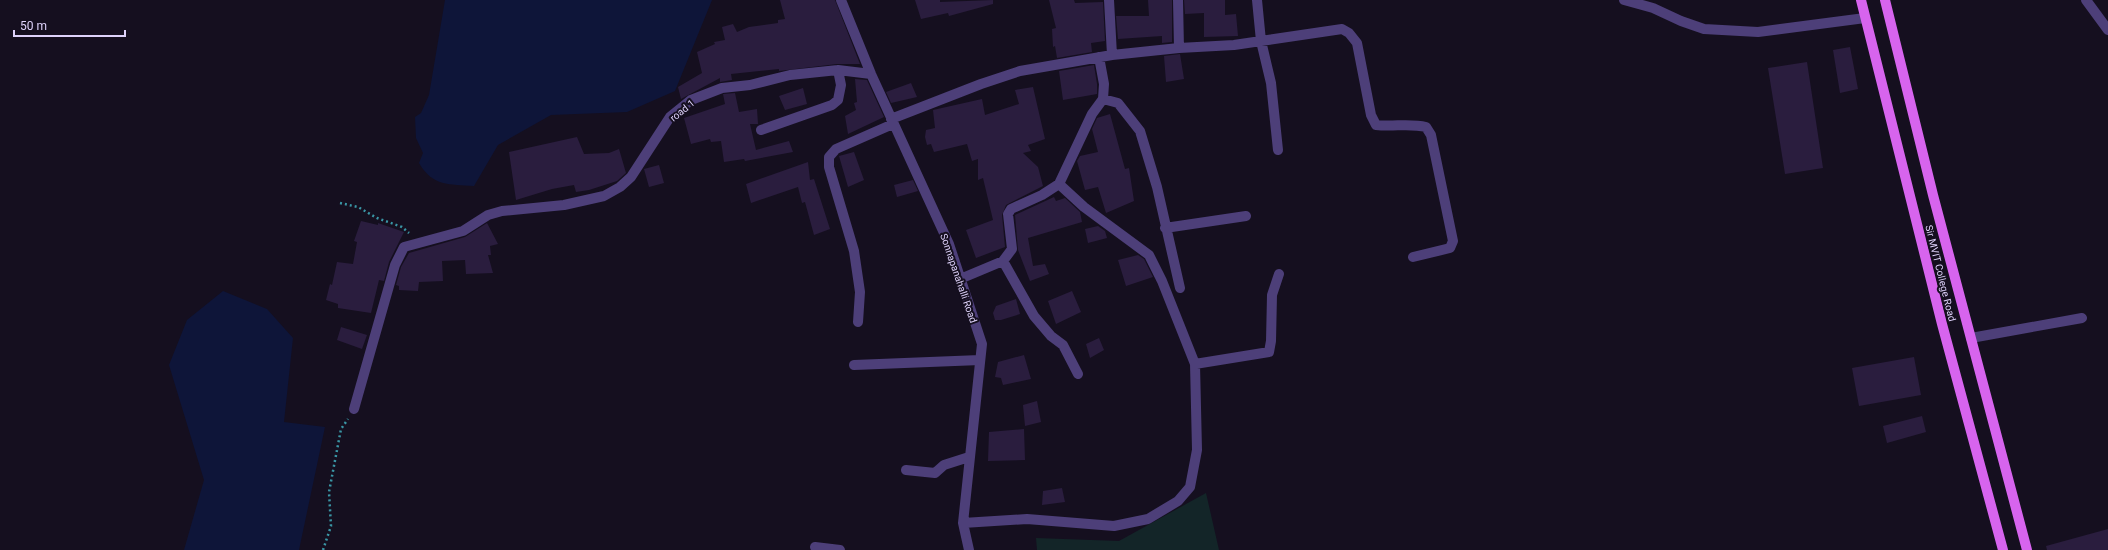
<svg xmlns="http://www.w3.org/2000/svg" width="2108" height="550" viewBox="0 0 2108 550" font-family="Roboto,sans-serif">
<rect width="100%" height="100%" fill="#150f1f"/>
<!-- green -->
<path fill="#132528" d="M1206,493L1219,550H1037L1036,538L1119,541Z"/>
<!-- water -->
<path fill="#0e1539" d="M445,0H712L675,91L627,112L551,115L498,145L474,186C449,184 433,187 419,163L423,153L416,138L415,117L421,113L429,95Z
M223,291L267,309L293,338L284,422L325,427L299,550H184L204,480L169,365L187,320Z"/>
<!-- building -->
<path fill="#2a1d3e" d="M780,0H835L860,64H837L779,71V69L731,74L732,80L720,82V78L681,99L678,87L702,73L697,52L715,44L714,42L725,40L722,27L733,24L737,32L749,27L778,23V20L785,19Z
M915,0H940V2L993,0V4L949,16L948,13L921,19Z
M1049,0H1074L1075,3L1103,2L1105,41L1091,43L1092,52L1057,58L1055,46L1053,47L1052,29L1056,28Z
M1148,0H1172V42L1162,43V36L1118,39L1116,16H1149Z
M1184,0H1225V15L1236,14L1238,36L1204,37V13L1185,14Z
M1850,47L1858,89L1840,93L1833,50Z
M1180,54L1184,79L1166,82L1164,56Z
M1807,62L1823,168L1785,174L1768,68Z
M1094,65L1097,84V94L1063,100L1059,71Z
M855,79L867,80L884,117L848,134L845,116L856,110L854,103L857,102Z
M911,83L917,97L891,103L886,92Z
M1033,87L1045,139L1028,145L1031,151L1023,153L1038,167L1043,186L1006,205L1002,215L1005,247L976,258L966,230L993,220L983,178L978,180V159L972,161L967,144L934,152L931,144L927,145L925,137L926,130L935,128L933,110L982,99L985,115L1019,104L1015,90Z
M803,88L807,104L785,110L779,96Z
M735,93L739,112L757,109L758,124H750L756,150L789,141L793,152L745,161L744,159L724,162L721,141L711,142L710,139L691,144L684,118L725,104L723,94Z
M1110,114L1125,169L1129,168L1134,201L1106,213L1098,187L1085,190L1077,161L1080,156L1098,152L1092,129L1097,118Z
M577,137L584,154L609,153L619,149L626,173L617,181L589,190L576,192L574,185L552,189L516,200L509,152Z
M854,152L864,180L848,187L839,156Z
M808,162L810,180L814,179L830,229L814,235L805,202L802,203L798,187L751,203L746,184Z
M659,165L664,183L649,187L644,169Z
M913,180L918,191L897,197L894,185Z
M1054,197L1056,201L1065,198L1080,212L1082,222L1028,238L1033,266L1045,264L1049,274L1030,281L1018,250L1015,215Z
M361,221L378,225V223L404,232L389,262L384,281L379,280L371,313L338,308V304L326,300L330,284L332,285L337,262L353,264L357,242L354,241Z
M487,223L498,244L490,246L491,255H488L493,273L466,274L465,260L442,261L443,281L419,282L418,291L399,290V286L396,285L401,267L409,253L465,237Z
M1098,226L1105,231L1107,238L1088,243L1085,229Z
M1138,255L1144,259L1153,277L1126,286L1118,260Z
M1072,291L1081,312L1056,324L1048,301Z
M1016,299L1020,314L1001,320H995L993,313L996,306Z
M341,327L367,335L362,349L337,340Z
M1099,338L1104,350L1090,358L1086,344Z
M1024,355L1031,379L1003,385L1001,378L995,377L998,362Z
M1914,357L1921,395L1859,406L1852,368Z
M1037,401L1041,422L1025,426L1023,405Z
M1922,416L1926,432L1887,443L1883,426Z
M1024,429L1025,460L988,461L989,432Z
M1062,488L1065,502L1042,505L1043,491Z
M2108,529V550H2047L2046,546Z"/>
<g fill="none" stroke-linecap="round" stroke-linejoin="round">
<!-- path -->
<path stroke="#3a96a5" stroke-width="2.5" stroke-dasharray="2 3" stroke-linecap="butt" d="M340,203L358,207L377,218L402,227L409,233
M323,550L331,526L329,492L341,429L348,419"/>
<!-- minor -->
<path stroke="#4d3f79" stroke-width="10" d="M841,0L871,74L949,244L982,344L963,523L969,550
M1257,0L1261,41L1271,83L1278,150
M1624,0L1653,8L1681,21L1704,29L1758,32L1865,18
M2086,0L2108,30
M1179,48L1234,45L1342,29L1349,33L1357,43L1371,115L1376,125C1393,127 1410,123 1426,127L1431,135L1453,241L1450,248L1413,257
M1112,55L1179,48L1178,0
M1103,99L1118,103L1140,131L1157,187L1180,288
M891,119L981,84L1020,71L1112,55L1109,0
M761,130L832,105L838,100L841,85L838,70
M1165,228L1246,216
M1003,261L1034,316L1051,336L1063,345L1078,374
M960,279L1003,261L1012,249L1008,214L1011,209L1042,195L1059,184
M858,322L860,292L854,251L829,167V157L836,149L893,124
M1971,338L2082,318
M1195,364L1269,352L1271,341L1272,295L1279,274
M854,365L980,360
M354,409L395,265L404,247L463,231L488,215L502,211L564,205L604,196L620,187L631,177L670,117L691,100L722,88L750,85L790,75L838,70L871,74
M906,470L935,473L944,465L969,457
M963,523L1027,519L1114,526L1148,519L1178,501L1190,487L1197,450L1195,364L1162,281L1149,255L1084,207L1059,184L1092,114L1103,99L1104,84L1099,57
M815,547L840,550"/>
<!-- major -->
<path stroke="#d764ee" stroke-width="10" d="M1861,0L1942,324L2003,550
M1885,0L1933,195L2027,550"/>
</g>
<g text-anchor="middle" stroke-width="4" stroke-linejoin="round" paint-order="stroke">
<!-- street labels -->
<g font-size="10" fill="#ded2fa" stroke="#150f1f">
<text transform="translate(682 110) rotate(-39)" y="4">road 1</text>
<text transform="translate(1941 273) rotate(76)" y="4">Sir MVIT College Road</text>
<text transform="translate(959 278) rotate(71)" y="4">Sonnapanahalli Road</text>
</g>
</g>
<!-- scale -->
<path d="M14 30v6h111v-6" fill="none" stroke="#ded2fa" stroke-width="2"/>
<text x="20" y="30" font-size="12" fill="#ded2fa" stroke="#150f1f" stroke-width="3" paint-order="stroke">50 m</text>
</svg>
